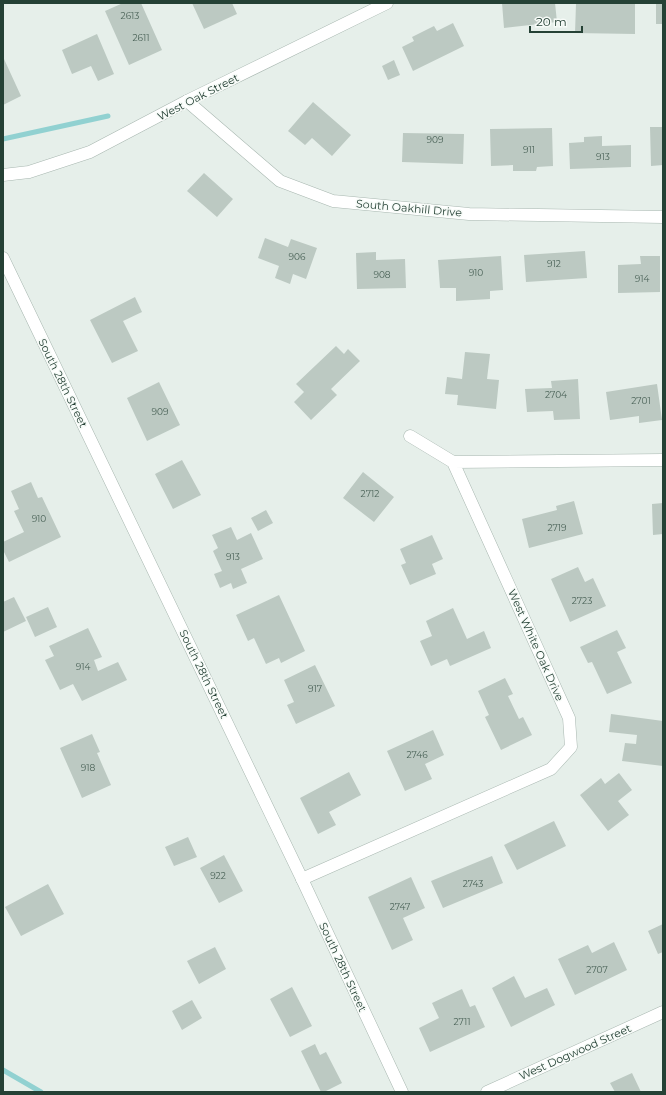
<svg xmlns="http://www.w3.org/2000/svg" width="666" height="1095" viewBox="0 0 666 1095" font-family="Montserrat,sans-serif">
<rect width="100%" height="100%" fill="#e6efea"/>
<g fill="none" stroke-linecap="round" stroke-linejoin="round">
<!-- stream -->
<path stroke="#91d1d1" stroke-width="5" d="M3,139L108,116
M3,1070L41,1092"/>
</g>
<!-- building -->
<path fill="#bcc9c2" d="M123,3H141L162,50L129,65L105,11Z
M192,3H232L237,14L204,29Z
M502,3H555L557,22L504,28Z
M656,3H663V24H656Z
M576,4H635V34L575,33Z
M453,23L464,46L413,71L402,47L414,41L412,37L434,26L437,31Z
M97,34L114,74L98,81L91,66L72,74L62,50Z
M3,59H4L21,96L3,105Z
M394,60L400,75L388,80L382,66Z
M313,102L351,135L332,156L312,138L305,145L288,131Z
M650,127H663V165L651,166Z
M552,128L553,166L537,167L536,171H513V165L491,166L490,129Z
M403,133L464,134L463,164L402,162Z
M602,136V146L631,145V167L570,169L569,143L584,142V137Z
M204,173L233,199L217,217L187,191Z
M265,238L288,247L291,239L317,248L306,279L293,274L290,284L275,278L279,266L258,258Z
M585,251L587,278L526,282L524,255Z
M376,252V260L405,259L406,288L357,289L356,253Z
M501,256L503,290L490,291V299L456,301V288H440L438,260Z
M640,256H660V292L618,293V265L641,264Z
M135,297L142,312L123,321L138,351L112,363L90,320Z
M336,346L344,354L348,349L360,361L331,389L337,395L311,420L294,402L304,392L296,384Z
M465,352L490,354L487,379L499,380L496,409L457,405L458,395L445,394L447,377L462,379Z
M578,379L580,419L554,420L553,411L527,412L525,389L552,388L551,381Z
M159,382L180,425L147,441L127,398Z
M657,384L662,420L639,423V416L610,420L606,392Z
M182,460L201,495L173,509L155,474Z
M363,472L394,497L374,522L343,498Z
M31,482L38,498L42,497L61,537L9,562L3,550V542L24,532L14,511L19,509L11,491Z
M574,501L583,534L529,548L522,519L557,510L556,506Z
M663,503V534L653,535L652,504Z
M266,510L273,523L258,531L251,518Z
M231,527L237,540L251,533L263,559L241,569L247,583L233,589L231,583L220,588L214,574L222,571L213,551L218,548L212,535Z
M432,535L443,559L432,564L436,574L410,585L401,565L406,563L400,549Z
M578,567L585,582L593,578L606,606L570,622L551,579Z
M279,595L305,651L281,663L279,658L266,664L254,638L248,641L236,615Z
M14,597L26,621L3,632V602Z
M48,607L57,627L35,637L26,617Z
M453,608L467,639L484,631L491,648L450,666L447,659L431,666L420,641L432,636L426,621Z
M88,628L102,657L94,660L98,671L118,662L127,680L82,701L73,684L60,690L45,660L54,656L49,646Z
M617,630L626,648L617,652L632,683L607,694L592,662L588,663L580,647Z
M315,665L335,706L296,724L287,705L294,702L284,680Z
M505,678L513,694L508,696L519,719L523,717L532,735L501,750L485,717L489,715L478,691Z
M611,714L663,721L662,748H663V766L622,761L625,743L636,744L637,735L609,732Z
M433,730L444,755L425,764L432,779L405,791L387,751Z
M92,734L100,752L97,753L111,785L82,798L60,748Z
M349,772L361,795L329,812L336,825L318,834L300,798Z
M619,773L632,790L618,801L629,815L608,831L580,795L601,778L605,784Z
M554,821L566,846L517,870L504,845Z
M188,837L197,857L174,866L165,847Z
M224,855L243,891L219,903L200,868Z
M492,856L503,883L443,908L431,881Z
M411,877L425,908L403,918L413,940L392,950L368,897Z
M48,884L64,914L21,936L5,907Z
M663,924V952L658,954L648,931Z
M614,942L627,970L575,995L558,959L588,945L592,953Z
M215,947L226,969L199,984L187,961Z
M514,976L525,998L547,988L555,1005L511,1027L492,988Z
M292,987L312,1026L290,1037L270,999Z
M462,989L470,1007L475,1005L485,1027L430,1052L419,1028L439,1018L432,1003Z
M192,1000L202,1018L182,1030L172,1011Z
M315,1044L320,1055L326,1052L342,1083L324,1092H321L301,1051Z
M632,1073L641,1092H615L610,1083Z"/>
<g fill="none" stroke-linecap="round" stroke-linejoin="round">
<defs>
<path id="minor" d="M187,101L280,181L333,201L469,214L663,217
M410,436L453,462
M302,879L551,769L571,747L569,718L453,462L663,460"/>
<path id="tertiary" d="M3,175L29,172L90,152L187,101L387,3
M3,258L302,879L402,1092
M487,1092L663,1012"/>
</defs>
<!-- minor casing -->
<use href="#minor" stroke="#a8b7b0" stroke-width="13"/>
<!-- tertiary casing -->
<use href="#tertiary" stroke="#a8b7b0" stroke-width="13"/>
<!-- minor -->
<use href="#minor" stroke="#fff" stroke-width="12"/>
<!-- tertiary -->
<use href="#tertiary" stroke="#fff" stroke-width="12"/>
</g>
<g text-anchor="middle" stroke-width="3" stroke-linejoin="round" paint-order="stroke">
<!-- number labels -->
<g font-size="9" fill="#4b6358">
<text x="130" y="19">2613</text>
<text x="141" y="41">2611</text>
<text x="435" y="143">909</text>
<text x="529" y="153">911</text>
<text x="603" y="160">913</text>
<text x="297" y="260">906</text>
<text x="554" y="267">912</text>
<text x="476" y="276">910</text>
<text x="382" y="278">908</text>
<text x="642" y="282">914</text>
<text x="556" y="398">2704</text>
<text x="641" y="404">2701</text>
<text x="160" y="415">909</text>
<text x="370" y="497">2712</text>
<text x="39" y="522">910</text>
<text x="557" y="531">2719</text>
<text x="233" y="560">913</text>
<text x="582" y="604">2723</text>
<text x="83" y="670">914</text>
<text x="315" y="692">917</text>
<text x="417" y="758">2746</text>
<text x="88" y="771">918</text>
<text x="218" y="879">922</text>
<text x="473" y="887">2743</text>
<text x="400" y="910">2747</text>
<text x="597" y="973">2707</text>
<text x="462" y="1025">2711</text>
</g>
<!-- street labels -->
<g font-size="11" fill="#254135" stroke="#f7fbf8">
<text transform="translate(198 97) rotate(-27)" y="4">West Oak Street</text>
<text transform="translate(409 208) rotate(5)" y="4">South Oakhill Drive</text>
<text transform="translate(63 383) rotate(64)" y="4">South 28th Street</text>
<text transform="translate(536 645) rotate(66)" y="4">West White Oak Drive</text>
<text transform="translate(204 674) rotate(64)" y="4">South 28th Street</text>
<text transform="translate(343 967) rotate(65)" y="4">South 28th Street</text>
<text transform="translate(575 1052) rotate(-24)" y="4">West Dogwood Street</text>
</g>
</g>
<!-- border -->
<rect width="666" height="1095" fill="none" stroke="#254135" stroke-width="8"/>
<!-- scale -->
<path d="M530 26v6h52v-6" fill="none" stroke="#254135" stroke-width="2"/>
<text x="536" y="26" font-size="12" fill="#254135" stroke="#f7fbf8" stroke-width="3" paint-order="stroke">20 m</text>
</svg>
